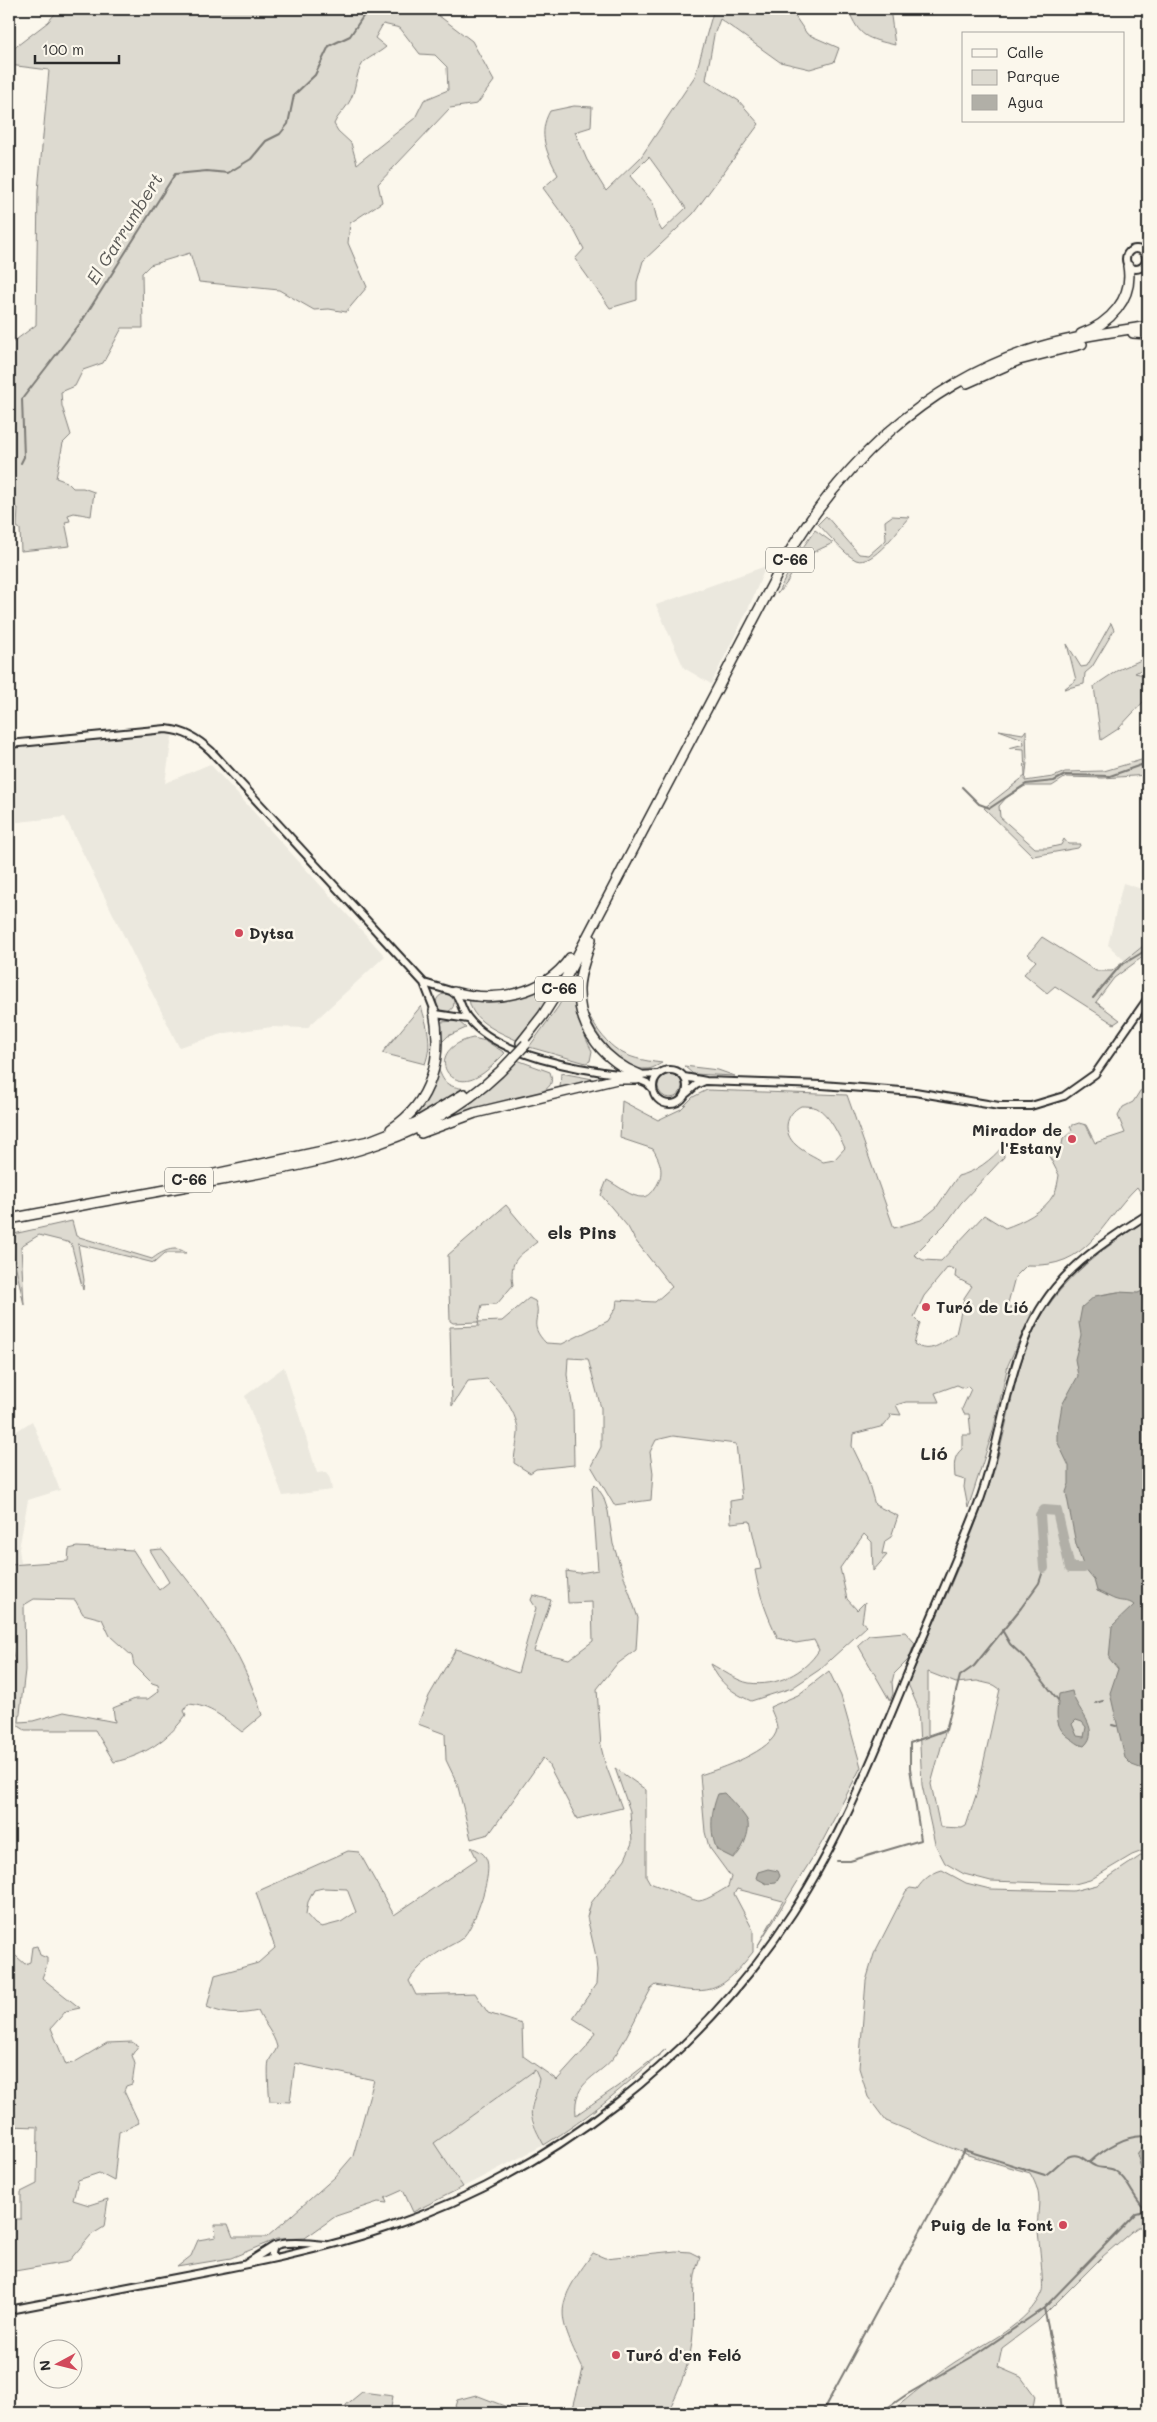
<svg xmlns="http://www.w3.org/2000/svg" width="1157" height="2422" viewBox="0 0 1157 2422" font-family="Mali,sans-serif">
<rect width="100%" height="100%" fill="#fbf7ec"/>
<filter id="ink" filterUnits="userSpaceOnUse"><feTurbulence type="fractalNoise" baseFrequency=".02" numOctaves="2"/><feDisplacementMap in="SourceGraphic" scale="10" xChannelSelector="R" yChannelSelector="G"/><feConvolveMatrix kernelMatrix="1 2 1 2 8 2 1 2 1" color-interpolation-filters="sRGB"/></filter>
<g filter="url(#ink)">
<!-- built -->
<path fill="#ebe8de" d="M766,566L749,607L711,684L684,668L656,605Z
M173,731L165,783L210,764L385,956L307,1028L272,1027L226,1033L179,1047L65,817L9,823V744Z
M1123,883L1148,891V942L1125,961L1108,945Z
M284,1367L317,1473L326,1472L330,1479L332,1490L283,1496L245,1396Z
M32,1421L60,1490L28,1500L19,1549L21,1563L10,1565L9,1569V1436Z
M535,2070L539,2079L531,2105V2122L544,2145L463,2187L433,2143Z"/>
<!-- green -->
<path fill="#dddad0" stroke="#84827e" fill-rule="evenodd" d="M59,9H430L472,41L494,81L477,104L450,108L378,184L382,202L350,223L348,243L367,287L346,312L329,309L314,310L279,290L199,282L190,253L150,265L142,273L143,328H122L103,363L83,370L75,386L61,392L62,406L71,435L63,443L56,478L67,482L73,488H83L94,492L91,516L74,513L68,515L70,521L65,522L70,546L21,551L20,529L17,527L18,508L9,506V345L36,325L38,191L49,70L9,65V52L48,22ZM383,24L400,28L420,54L435,55L447,67L448,90L424,100L415,118L357,164L351,143L338,131L334,124C337,116 343,112 348,104C357,91 354,76 363,63C366,59 379,53 386,47L375,38Z
M678,9H790L807,34L839,48L834,62L810,69L780,62L720,19L714,35L706,80L739,101L759,124L693,214L643,261L637,282V300L610,308L575,259L584,249L574,230L543,188L558,175C547,153 537,134 550,111L574,106L592,107L591,127L575,132L587,160L606,191L641,157L695,76L713,12L683,11ZM649,157L686,208L662,231L658,224L653,203L630,176Z
M848,9H890L895,45C866,38 860,38 848,9Z
M826,516L859,554L869,555L886,540L885,521L892,516L909,517C899,528 873,567 856,560C845,555 827,533 818,524Z
M815,530L833,543L801,558L786,584L777,594L799,553Z
M1111,623L1114,630L1092,667L1085,673L1084,684L1064,689L1076,680L1067,644L1081,667L1087,666Z
M1148,657V666L1135,673L1148,676V709L1144,701L1118,729L1101,740L1094,686L1118,670Z
M999,730L1023,734L1026,730L1027,763L1025,781L1053,777L1065,772L1104,771L1148,758V775L1103,778L1066,777L1052,786H1025L1006,798L999,806L1000,817L1035,848H1048L1061,845L1064,839L1068,844H1081L1078,848L1033,856L984,808L1025,776L1024,749L1009,748L1024,744L1023,739Z
M1042,937L1096,971H1112L1148,942V953L1114,978L1096,1002L1120,1020L1114,1024L1055,986L1047,993L1024,974L1036,961L1028,954Z
M578,971C576,1004 576,1021 592,1051L590,1061L586,1063L529,1047L558,1007Z
M566,972L540,1012L516,1040C499,1032 470,1021 469,998L541,988Z
M436 1003a9 9 0 1 1 18 0a9 9 0 1 1-18 0Z
M421,1006C427,1026 433,1043 425,1064L382,1053Z
M588,1015C610,1050 621,1058 662,1063C658,1065 652,1069 647,1069C621,1071 596,1036 588,1015Z
M458,1021L466,1028L448,1036L442,1042L440,1022Z
M473,1038L486,1041L505,1053C496,1062 486,1073 475,1078C447,1092 424,1049 473,1038Z
M517,1060L550,1072C554,1084 550,1087 540,1093L442,1118L482,1091Z
M437,1065C444,1084 446,1086 466,1089L442,1105L409,1122L420,1108Z
M684,1066L718,1070L735,1076L693,1074Z
M561,1073L593,1079L560,1089Z
M658 1086a12 12 0 1 1 24 0a12 12 0 1 1-24 0Z
M1148,1087V1204L1137,1187C1099,1224 1089,1269 1027,1265L1015,1277L1007,1307H1021L1032,1312L1008,1365L993,1431L968,1508L964,1487L965,1480L955,1477C954,1466 953,1456 962,1449V1435H971L969,1414H964L962,1409L971,1389L968,1386L964,1388L957,1385L935,1393L939,1402H906L896,1405L901,1415L890,1414L891,1417L884,1426L853,1434L852,1446L867,1477L875,1505L898,1516L891,1537L885,1541L882,1554L887,1555L873,1571L872,1542L864,1534L840,1568L847,1599L857,1610L865,1602L862,1622L867,1626L819,1670L792,1688L751,1701C733,1693 719,1683 711,1664C722,1670 737,1681 749,1683C776,1687 805,1673 819,1650L814,1640L796,1643L778,1638C767,1616 759,1594 755,1570L761,1569L750,1521L731,1523L730,1501L742,1499L736,1444L673,1436L656,1440L650,1452L653,1473L651,1500L614,1505L591,1466L601,1447V1408L588,1359L568,1358L567,1375L573,1408L574,1465L536,1469L530,1473L514,1463C514,1451 519,1438 518,1428C515,1410 500,1391 487,1379L468,1381L452,1406L450,1327L479,1326L478,1322L453,1323L450,1321L448,1255L506,1205L537,1242C518,1257 509,1259 513,1285L497,1304L482,1305L478,1322L502,1321L529,1298L535,1301C543,1318 526,1323 546,1343L562,1344L608,1321L616,1308L617,1300L655,1302L672,1287L635,1240L628,1227L601,1195L607,1180C617,1185 632,1198 643,1197C648,1197 652,1193 655,1188C665,1174 661,1163 653,1149L620,1138L622,1101L658,1120L681,1109L693,1097L707,1090L847,1095L894,1228L921,1220L936,1208L958,1176C976,1172 991,1160 1003,1146L1004,1157L961,1203L948,1221L914,1255L923,1260L941,1261L984,1215L1005,1228C1022,1222 1044,1212 1054,1194C1057,1189 1058,1181 1059,1175L1049,1156L1052,1146L1061,1150L1063,1139L1072,1131L1070,1126L1079,1123L1086,1125L1095,1143L1125,1133L1118,1116L1123,1107L1133,1102L1140,1091ZM801,1106C806,1106 812,1106 817,1108C830,1115 839,1136 845,1148L834,1160L823,1162C815,1156 803,1152 796,1145C782,1133 785,1114 801,1106ZM948,1267L956,1270L955,1277L972,1286L964,1298L956,1334C942,1343 930,1355 914,1344L920,1323L914,1317L924,1296Z
M1148,1219V1297L1118,1292L1100,1295L1136,1602L1117,1662L1148,1767V1849L1132,1855L1090,1880L1075,1884L991,1881L964,1874L945,1863L935,1844L922,1785L918,1707L908,1684C936,1616 969,1549 991,1480C1003,1444 1009,1406 1019,1370C1039,1295 1087,1259 1148,1219ZM928,1672L956,1683L977,1681L994,1685L1000,1689L977,1792L966,1826L962,1828L940,1827L931,1784L946,1729L928,1735Z
M72,1221L76,1236L152,1259C161,1252 175,1244 186,1253H165L154,1263L78,1244L84,1280L83,1290L71,1243L39,1235L21,1246L24,1305L9,1235Z
M595,1484L603,1496L608,1511L613,1544L638,1618L636,1650L616,1665L597,1689L601,1747L605,1763L622,1808L577,1819L547,1762L543,1758L489,1834L471,1839L457,1783L446,1760L445,1734L418,1724L429,1696L456,1649C478,1654 496,1666 518,1673L536,1608L531,1600L533,1595L551,1600L534,1651L569,1659L593,1641L592,1602L568,1603L566,1571L579,1573L598,1570L592,1487Z
M77,1547L133,1550L159,1590L169,1582L150,1550L162,1549C204,1598 243,1652 262,1715L242,1732C225,1719 210,1705 188,1704L184,1711L186,1715C168,1740 144,1756 114,1762L95,1730H25L17,1725L9,1734V1723L13,1724L15,1663L9,1635V1565L68,1561L69,1549ZM34,1599L75,1600L83,1614L102,1619L110,1636L132,1656L134,1665L152,1683L158,1685L159,1691L148,1699H135L113,1708L115,1722L64,1712L33,1721L19,1722L25,1670L24,1605Z
M905,1632L915,1643L908,1660L894,1674L892,1682L893,1694L890,1701L858,1645L869,1635Z
M829,1671L841,1696L861,1767L821,1844L757,1947L783,1901L737,1889L734,1894L753,1930V1952C718,1996 710,1995 656,1985L651,1989C639,2010 629,2034 616,2054C601,2077 572,2079 576,2115L618,2086L666,2049C627,2084 589,2118 544,2145C524,2109 532,2114 539,2079L535,2070L434,2143L463,2187L413,2212L403,2190L385,2198L387,2203L378,2202L336,2216L305,2238L277,2239L231,2258L177,2267L191,2256L198,2240L216,2237L215,2224H228L233,2237H267L335,2177L353,2156L374,2080L295,2063L290,2102L270,2101C269,2095 267,2067 269,2061C271,2056 275,2053 277,2047C274,2034 264,2024 258,2011C239,2015 225,2015 207,2007L215,1975L258,1963L275,1948L256,1892L348,1851L359,1852L394,1915L477,1859L471,1847C477,1850 483,1852 486,1858C494,1872 475,1923 465,1935C461,1941 452,1944 446,1948C433,1955 416,1968 409,1981L416,1995L475,1993L488,2013L522,2024L523,2056L557,2080L586,2048L595,2032L573,2018L596,1984L597,1970L595,1952L587,1917L591,1903L625,1859L632,1843L630,1811L615,1768L646,1790V1876L650,1883C658,1886 694,1901 699,1901C708,1900 720,1891 728,1887L731,1877L709,1847L705,1832L700,1775C719,1769 774,1751 777,1729C777,1722 772,1713 770,1707L798,1695ZM323,1888L347,1889L356,1912L341,1922L322,1927L315,1924L306,1914L308,1902L314,1890Z
M1148,1851V2227H1138L1131,2232L1102,2257L1038,2321L1002,2348L998,2367L1021,2377L1035,2396L1032,2413H889C911,2396 932,2377 955,2362C983,2344 1030,2324 1042,2291C1044,2287 1039,2240 1038,2231C1036,2205 1045,2199 1030,2173L968,2155L886,2121L868,2097L859,2068L866,1981L874,1954L906,1891L910,1888L917,1889C923,1880 931,1873 942,1870L966,1883L990,1889L1073,1891L1097,1885Z
M37,1946L40,1955L47,1958V1965L42,1978L80,2008L66,2011L51,2028L66,2065L75,2062L107,2043L132,2042L138,2046L132,2055L135,2064L132,2084L126,2086L124,2091L139,2123L119,2132L114,2181L99,2173L78,2180L73,2200L89,2205L108,2199L104,2227L91,2235L68,2262L9,2272V2219H21V2192L37,2184L38,2127L9,2126V1950L25,1964L30,1962L32,1947Z
M676,2251L690,2252L700,2257C690,2283 695,2306 693,2333C692,2358 679,2392 667,2413H453L457,2400L476,2395L512,2409L548,2412L573,2408L583,2369C555,2312 555,2305 593,2253L605,2258Z
M362,2392L393,2396L390,2413H347L346,2405Z"/>
<!-- water -->
<path fill="#b1afa7" stroke="#7b7a75" fill-rule="evenodd" d="M1148,1288V1771L1132,1765L1125,1758L1110,1693L1118,1669L1109,1658L1112,1626L1134,1605C1128,1600 1123,1602 1117,1600C1112,1599 1103,1593 1097,1591L1094,1580L1084,1568L1076,1544L1066,1492L1069,1484V1466L1057,1441V1434L1062,1405L1078,1376L1075,1359L1081,1335L1079,1323L1082,1307L1095,1296L1118,1292L1138,1293Z
M1072,1691C1074,1708 1103,1729 1084,1746C1078,1745 1075,1741 1070,1738C1053,1727 1057,1712 1059,1694ZM1076,1720L1082,1722L1086,1727L1084,1737L1077,1736L1072,1724Z
M724,1793C729,1798 744,1814 747,1820C752,1830 741,1854 733,1858L717,1850C709,1832 711,1811 718,1794Z
M768,1869L778,1871L780,1876L776,1883L767,1884L756,1878L758,1872Z
M1148,2139V2181L1147,2182L1141,2179L1142,2172L1137,2154Z"/>
<g fill="none" stroke-linecap="round" stroke-linejoin="round">
<!-- stream -->
<path stroke="#7b7a75" stroke-width="2" d="M21,463L24,457L22,399L82,321L175,174L207,171L228,173L251,159L266,141L280,134L288,124L294,95L315,75L329,46L350,36L368,9
M962,787L979,804L990,808L1026,784L1054,781L1065,775L1110,776L1141,765H1148
M1093,998L1120,966L1148,949
M1002,1630L1010,1644L1025,1658L1058,1700
M1096,1703L1103,1701
M1112,1725L1116,1726
M837,1861H850L921,1840L910,1768V1743L946,1730L960,1676L974,1666L1021,1608L1039,1583L1044,1568
M1090,2162C1104,2149 1128,2133 1148,2137
M822,2413L964,2150L1045,2175C1054,2170 1061,2159 1070,2156C1080,2152 1087,2163 1095,2166C1100,2169 1108,2167 1114,2170C1128,2178 1134,2201 1148,2212
M880,2413L906,2395L977,2354L1044,2308
M1061,2413L1057,2371L1044,2308L1136,2213L1145,2211"/>
<!-- river -->
<path stroke="#b1afa7" stroke-width="10" d="M1044,1568L1040,1515L1044,1510L1057,1511L1070,1568H1084"/>
<defs>
<path id="secondary" d="M1126 259a10 10 0 1 1 20 0a10 10 0 1 1-20 0Z
M9,744L166,729C185,731 197,738 211,751L424,983L436,1014L468,1019
M424,983L454,992C461,999 461,1010 468,1018C497,1056 581,1070 626,1075
M653 1087a17 17 0 1 1 34 0a17 17 0 1 1-34 0Z
M636,1075L658,1074
M633,1077L647,1083L653,1089
M684,1077L706,1081L822,1085L915,1092L999,1106H1031L1064,1096L1095,1074L1148,998
M687,1093L696,1085L705,1081
M271,2259C272,2255 272,2250 274,2247C280,2240 317,2244 326,2245
M247,2263L274,2246
M9,2310C68,2299 127,2287 186,2276C254,2263 321,2250 386,2228C550,2173 699,2057 793,1912C840,1839 872,1760 905,1680C929,1622 955,1564 978,1505C1005,1435 1005,1349 1055,1288C1080,1257 1115,1235 1148,1214"/>
<path id="highway" d="M1133,333L1148,334
M1081,334C1109,324 1134,299 1128,266
M967,383L1019,360L1082,344
M591,939C587,957 578,974 579,992C579,1031 606,1062 640,1075
M454,992C495,1003 544,995 570,958
M521,1043L543,1015L562,985L787,556C843,463 924,385 1030,350C1068,337 1109,333 1148,326
M391,1129C432,1103 443,1057 434,1011
M421,1133L475,1113L617,1079H637
M191,1179L369,1141L415,1123L464,1094
M9,1219C72,1207 136,1195 199,1184C311,1164 434,1147 513,1058"/>
</defs>
<!-- secondary casing -->
<use href="#secondary" stroke="#2b2b2b" stroke-width="10"/>
<!-- highway casing -->
<use href="#highway" stroke="#2b2b2b" stroke-width="12"/>
<!-- secondary -->
<use href="#secondary" stroke="#fbf7ec" stroke-width="6"/>
<!-- highway -->
<use href="#highway" stroke="#fbf7ec" stroke-width="9"/>
<defs>
<path id="highway-bridge" d="M513,1058L526,1044"/>
</defs>
<!-- highway-bridge casing -->
<use href="#highway-bridge" stroke="#2b2b2b" stroke-width="12" stroke-linecap="butt"/>
<!-- highway-bridge -->
<use href="#highway-bridge" stroke="#fbf7ec" stroke-width="9"/>
</g>
</g>
<!-- markers -->
<g fill="#d1495b" stroke="#fbf7ec" stroke-width="2">
<circle cx="239" cy="933" r="5"/>
<circle cx="1072" cy="1139" r="5"/>
<circle cx="926" cy="1307" r="5"/>
<circle cx="1063" cy="2225" r="5"/>
<circle cx="616" cy="2355" r="5"/>
</g>
<g text-anchor="middle" stroke-width="5" stroke-linejoin="round" paint-order="stroke">
<!-- shield labels -->
<g fill="#fbf7ec" stroke="#696865" stroke-width="1">
<rect x="766" y="547.5" width="48" height="25" rx="4"/>
<rect x="535" y="976.5" width="48" height="25" rx="4"/>
<rect x="165" y="1167.5" width="48" height="25" rx="4"/>
</g>
<g font-size="15" font-weight="bold" fill="#2b2b2b">
<text x="790" y="565">C-66</text>
<text x="559" y="994">C-66</text>
<text x="189" y="1185">C-66</text>
</g>
<!-- poi labels -->
<g font-size="16" font-weight="bold" fill="#2b2b2b" stroke="#fbf7ec" text-anchor="start">
<text x="249" y="939">Dytsa</text>
<text x="1062" y="1136" text-anchor="end">Mirador de<tspan x="1062" dy="18">l'Estany</tspan></text>
<text x="936" y="1313">Turó de Lió</text>
<text x="1053" y="2231" text-anchor="end">Puig de la Font</text>
<text x="626" y="2361">Turó d'en Feló</text>
</g>
<!-- water labels -->
<g font-size="18" font-style="italic" fill="#5a5956" stroke="#fbf7ec">
<text transform="translate(125 229) rotate(-58)" y="6">El Garrumbert</text>
</g>
<!-- neighbourhood labels -->
<g font-size="18" font-weight="bold" fill="#2b2b2b" stroke="#fbf7ec">
<text x="582" y="1239">els Pins</text>
<text x="934" y="1460">Lió</text>
</g>
</g>
<!-- margin -->
<rect width="1157" height="2422" fill="none" stroke="#fbf7ec" stroke-width="30"/>
<rect x="15" y="15" width="1127" height="2392" fill="none" stroke="#2b2b2b" stroke-width="2" filter="url(#ink)"/>
<!-- legend -->
<rect x="962" y="32" width="162" height="90" fill="#fbf7ec" stroke="#a8a59f"/>
<rect x="972" y="49" width="25" height="8" fill="#fbf7ec" stroke="#a8a59f"/>
<text x="1007" y="58" font-size="15" fill="#2b2b2b">Calle</text>
<rect x="972" y="70" width="25" height="15" fill="#dddad0" stroke="#a8a59f"/>
<text x="1007" y="82" font-size="15" fill="#2b2b2b">Parque</text>
<rect x="972" y="95" width="25" height="15" fill="#b1afa7" stroke="#a8a59f"/>
<text x="1007" y="108" font-size="15" fill="#2b2b2b">Agua</text>
<!-- north arrow -->
<g transform="translate(58 2364) rotate(263)"><circle r="24" fill="#fbf7ec" stroke="#a8a59f"/>
<path d="M0-4L9 19L0 12L-9 19Z" fill="#d1495b"/>
<text y="-8" font-size="14" font-weight="bold" text-anchor="middle" fill="#2b2b2b">N</text>
</g>
<!-- scale -->
<path d="M35 55v8h84v-8" fill="none" stroke="#2b2b2b" stroke-width="2.5"/>
<text x="42" y="55" font-size="15" fill="#2b2b2b" stroke="#fbf7ec" stroke-width="4" paint-order="stroke">100 m</text>
</svg>
